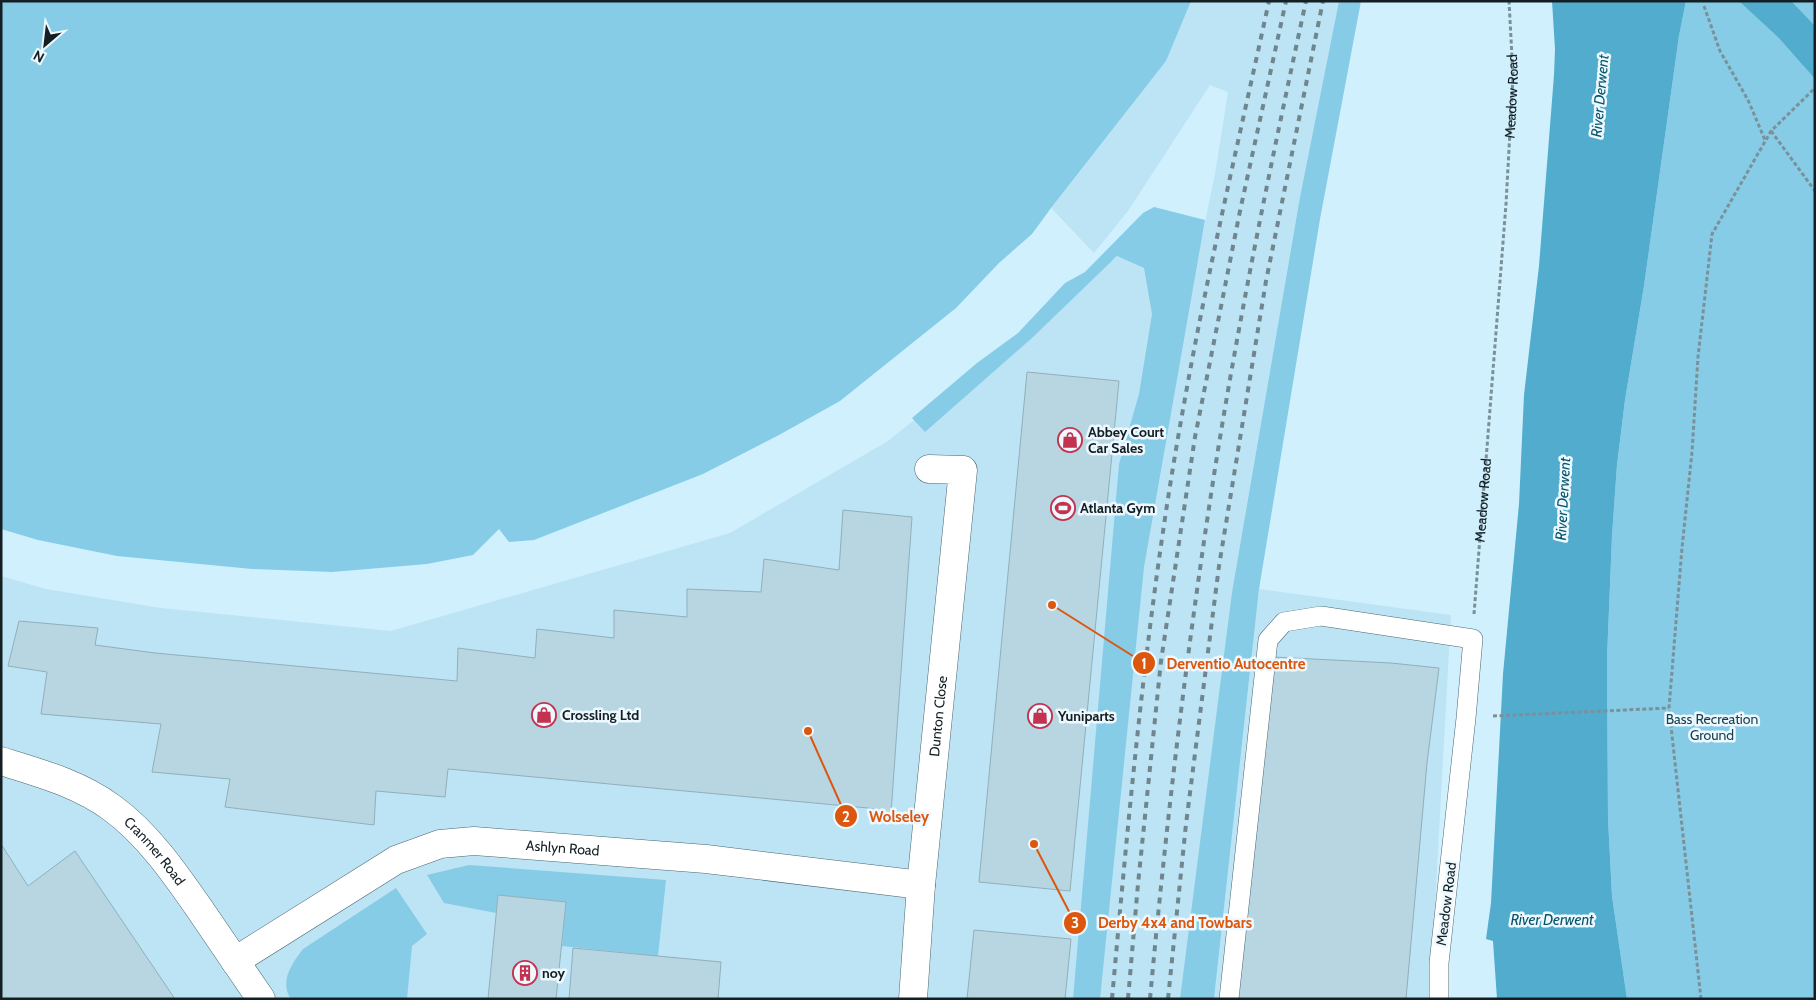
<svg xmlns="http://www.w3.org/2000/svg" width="1816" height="1000" viewBox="0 0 1816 1000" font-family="Cabin,sans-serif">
<rect width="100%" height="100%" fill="#d0f0fd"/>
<!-- built -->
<path fill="#bde4f4" d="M1189,1H1339L1300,197L1232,592L1181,999H1V576L46,589L161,608L391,631L730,533L888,441L1118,256L1193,280L1215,174L1228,92L1210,85L1128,211L1094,253L1051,208L1166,61Z
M1259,589L1451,615L1432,960L1433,999H1214Z"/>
<!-- green -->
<path fill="#86cce7" d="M1,1H1191L1166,61L1051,208L1032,234L999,263L956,308L840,401L779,435L703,474L534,540L509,542L499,529L473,555L427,564L332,572L252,569L117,556L38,540L1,529Z
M1339,1H1361L1320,219L1259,589L1214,999H1180L1232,592L1300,197Z
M1686,1H1815V66L1803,65L1815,79V999H1627L1612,896L1608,819L1607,658L1612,536L1617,465L1625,400L1644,286L1679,36Z
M1154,207L1205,220L1144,567L1100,999H1073L1119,464L1139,394L1152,314L1144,268L1117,256L1032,338L925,432L912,418L977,363L1018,333L1065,283L1085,272L1143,213Z
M469,865L666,880L658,956L562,946L566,902L498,895L496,913L444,903L427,875Z
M396,888L427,934L412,946L407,999H291C279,982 292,963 303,949Z"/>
<!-- water -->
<path fill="#52accd" d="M1552,1H1686L1679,36L1644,286L1625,400L1617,465L1612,536L1607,658L1608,819L1612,896L1627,999H1497L1493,941L1486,939L1491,903L1503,674L1519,504L1524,395L1539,266L1554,75L1555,49Z
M1739,1H1791L1815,26V79L1779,38Z"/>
<!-- building -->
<path fill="#b7d6e2" stroke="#91afbb" d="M1027,372L1119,381L1070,891L979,882Z
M843,510L912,517L891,813L868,808L448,769L445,797L376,791L374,825L225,807L230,779L152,772L161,724L41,714L47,672L8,666L19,621L98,628L95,645L155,653L457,681L458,648L535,658L537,629L614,638V610L687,617V589L761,592L764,559L839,570Z
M1274,657L1391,663L1439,668L1427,763L1406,999H1238Z
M1,844L28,886L75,851L175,999H1Z
M498,895L566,902L556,999H488Z
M974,930L1071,939L1065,999H967Z
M573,948L721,962L718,999H569Z"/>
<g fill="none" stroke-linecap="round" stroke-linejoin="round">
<defs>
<path id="lane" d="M1229,999L1268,640L1284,622L1321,616L1473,639L1466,718L1439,963V999"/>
<g id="street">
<path id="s2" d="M1,761C40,773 80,784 112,808C148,834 176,875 201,911C221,940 241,970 261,999"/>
<path id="s3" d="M235,961L396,860L440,844L474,841L706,859L921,885"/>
<path id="s4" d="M913,999L921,885L963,470L929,469"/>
</g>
</defs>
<!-- lane casing -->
<use href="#lane" stroke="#4b6772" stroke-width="20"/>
<!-- street casing -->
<use href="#street" stroke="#4b6772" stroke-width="29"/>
<!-- path -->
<g stroke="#7a919a" stroke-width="3" stroke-dasharray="4 2.5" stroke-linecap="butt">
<path d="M1704,6L1720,51L1748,100L1765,140"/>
<path d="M1771,131L1815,191"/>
<path id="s1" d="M1474,614L1506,204L1513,76L1509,1"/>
<path d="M1493,716L1669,708"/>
<path d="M1701,999L1669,708L1682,548L1692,452L1698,357L1712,234L1771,131L1815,88"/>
</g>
<!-- lane -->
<use href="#lane" stroke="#fff" stroke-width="19"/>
<!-- street -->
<use href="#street" stroke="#fff" stroke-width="28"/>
<!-- rail -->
<path stroke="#70868e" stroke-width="4" stroke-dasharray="6 6" stroke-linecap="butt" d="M1112,999C1130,800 1148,600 1184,404C1208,269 1240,135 1269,1
M1128,999L1138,884L1161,661L1195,437L1240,211L1286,1
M1150,999C1166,824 1187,649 1214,475C1239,316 1272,158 1306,1
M1168,999L1186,824L1219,566L1266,281L1323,1"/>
</g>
<!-- icons -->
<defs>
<symbol id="shop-ring" viewBox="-11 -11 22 22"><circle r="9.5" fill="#edf9ff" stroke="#c3334f" stroke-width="1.5"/><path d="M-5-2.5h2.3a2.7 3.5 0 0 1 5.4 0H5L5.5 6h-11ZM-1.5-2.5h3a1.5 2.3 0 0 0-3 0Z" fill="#c3334f"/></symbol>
<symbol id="stadium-ring" viewBox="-11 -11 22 22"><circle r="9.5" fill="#edf9ff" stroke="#c3334f" stroke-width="1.5"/><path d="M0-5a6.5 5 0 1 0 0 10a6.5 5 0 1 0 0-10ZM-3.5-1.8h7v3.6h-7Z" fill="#c3334f"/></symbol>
<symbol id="building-ring" viewBox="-11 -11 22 22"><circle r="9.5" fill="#edf9ff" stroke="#c3334f" stroke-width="1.5"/><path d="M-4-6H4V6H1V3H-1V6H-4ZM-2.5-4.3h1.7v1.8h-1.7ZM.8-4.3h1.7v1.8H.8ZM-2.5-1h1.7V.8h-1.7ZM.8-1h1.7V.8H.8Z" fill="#c3334f"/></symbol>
</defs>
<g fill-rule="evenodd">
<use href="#shop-ring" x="1056" y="426" width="28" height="28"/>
<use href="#stadium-ring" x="1049" y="494" width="28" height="28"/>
<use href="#shop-ring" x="530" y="701" width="28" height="28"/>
<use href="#shop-ring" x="1026" y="702" width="28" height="28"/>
<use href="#building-ring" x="511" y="959" width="28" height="28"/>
</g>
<g text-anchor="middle" stroke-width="5" stroke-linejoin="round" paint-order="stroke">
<!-- street labels -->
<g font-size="14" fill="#131f23" stroke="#edf9ff">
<text dy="5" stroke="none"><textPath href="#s1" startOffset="519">Meadow Road</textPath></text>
<text dy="5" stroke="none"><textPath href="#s1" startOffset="114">Meadow Road</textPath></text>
<text dy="5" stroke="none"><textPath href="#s4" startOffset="284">Dunton Close</textPath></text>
<text dy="5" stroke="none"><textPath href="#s3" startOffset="360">Ashlyn Road</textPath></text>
<text dy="5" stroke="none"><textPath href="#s2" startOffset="182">Cranmer Road</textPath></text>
<text transform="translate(1446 904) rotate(-83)" y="5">Meadow Road</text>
</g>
<!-- poi labels -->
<g font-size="14" font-weight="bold" fill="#131f23" stroke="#edf9ff" text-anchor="start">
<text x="1088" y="437">Abbey Court<tspan x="1088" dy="16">Car Sales</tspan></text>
<text x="1080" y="513">Atlanta Gym</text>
<text x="562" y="720">Crossling Ltd</text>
<text x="1058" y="721">Yuniparts</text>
<text x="542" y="978">noy</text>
</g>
<!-- park labels -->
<g font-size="14" fill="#173f4e" stroke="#edf9ff">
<text x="1712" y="724">Bass Recreation<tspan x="1712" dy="16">Ground</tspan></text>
</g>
<!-- water labels -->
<g font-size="15" font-style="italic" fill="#06556c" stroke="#edf9ff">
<text transform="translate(1600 96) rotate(-85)" y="5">River Derwent</text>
<text transform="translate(1563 499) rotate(-87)" y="5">River Derwent</text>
<text x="1552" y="925">River Derwent</text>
</g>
</g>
<!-- callouts -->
<path fill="none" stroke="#dd560d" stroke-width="2" d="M1052 605L1144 663M808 731L846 816M1034 844L1075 923"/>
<g fill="#dd560d" stroke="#edf9ff" stroke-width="2">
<circle cx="1052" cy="605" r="5"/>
<circle cx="808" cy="731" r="5"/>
<circle cx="1034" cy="844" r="5"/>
<circle cx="1144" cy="663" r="12"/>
<circle cx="846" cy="816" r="12"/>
<circle cx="1075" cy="923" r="12"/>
</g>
<g font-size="15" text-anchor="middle" font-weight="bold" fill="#fff">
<text x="1144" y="669">1</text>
<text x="846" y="822">2</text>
<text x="1075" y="928">3</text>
</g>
<g font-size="15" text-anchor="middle" font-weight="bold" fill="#dd560d" stroke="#edf9ff" stroke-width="5" stroke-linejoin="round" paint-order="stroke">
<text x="1236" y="669">Derventio Autocentre</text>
<text x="899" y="822">Wolseley</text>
<text x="1175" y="928">Derby 4x4 and Towbars</text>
</g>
<!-- border -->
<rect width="1816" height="1000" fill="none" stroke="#131f23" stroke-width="5"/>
<!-- north arrow -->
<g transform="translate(45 45) rotate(208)" stroke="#edf9ff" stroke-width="4" paint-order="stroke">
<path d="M0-4L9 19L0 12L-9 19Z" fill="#131f23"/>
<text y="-8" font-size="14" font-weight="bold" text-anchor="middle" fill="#131f23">N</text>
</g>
</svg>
